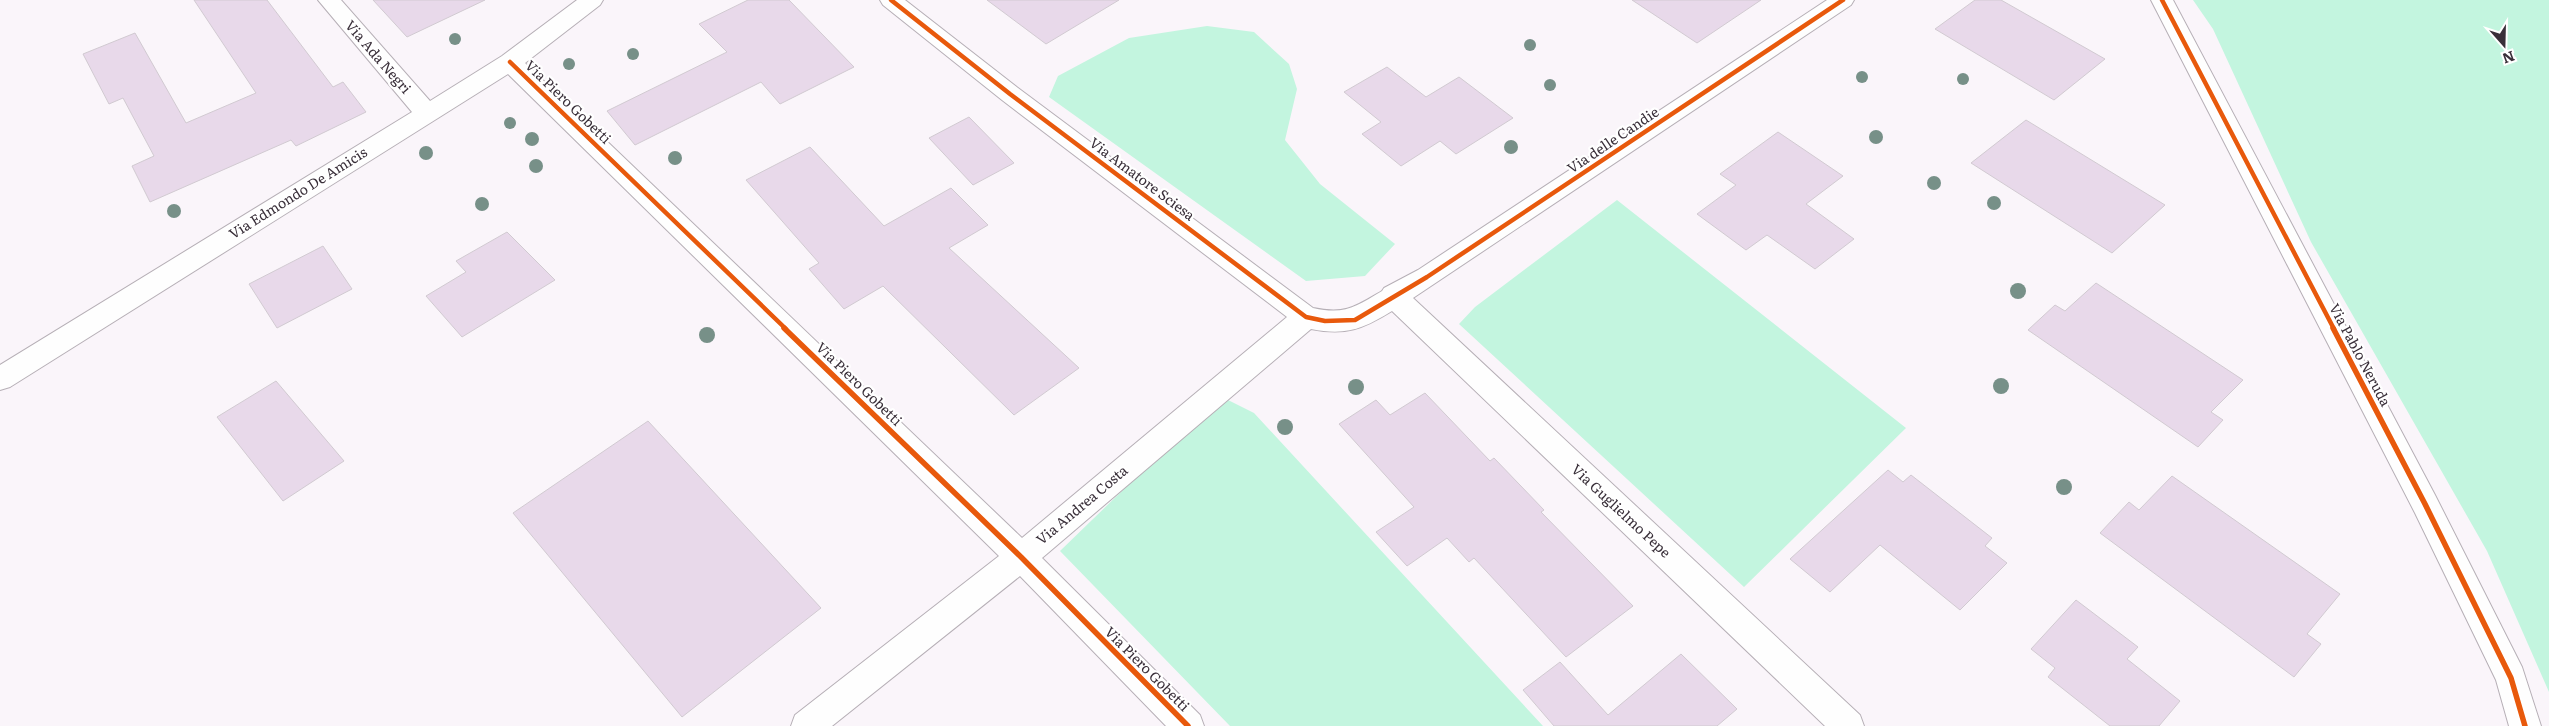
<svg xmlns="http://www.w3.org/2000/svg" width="2549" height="726" viewBox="0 0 2549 726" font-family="Literata,serif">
<rect width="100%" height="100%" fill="#faf5fa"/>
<!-- green -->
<path fill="#c3f5df" d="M2193,0H2549V692L2487,551L2311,242L2213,29Z
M1207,26L1254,32L1289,64L1297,89L1285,140L1320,184L1395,244L1365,276L1306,281L1049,97L1058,76L1129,38Z
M1617,200L1906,428L1744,587L1459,324L1475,307Z
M1220,396L1254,413L1543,726H1230L1060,551Z"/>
<!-- building -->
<path fill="#e8d9ea" stroke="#d1cad1" d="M194,0H267L333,87L343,82L366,112L296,146L291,140L150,202L132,166L154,156L123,98L109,104L83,54L135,33L186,123L256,93Z
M373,0H485L407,37Z
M748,0H789L854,67L780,104L761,82L635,145L607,111L727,52L699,24Z
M987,0H1119L1046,44Z
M1632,0H1761L1697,43Z
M1975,0H2001L2105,59L2054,100L1935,29Z
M1387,67L1426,97L1459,77L1513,118L1456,154L1440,141L1401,166L1362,134L1381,122L1344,92Z
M969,117L1014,163L973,185L929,138Z
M2026,120L2165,205L2112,253L1971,163Z
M1778,132L1843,176L1806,204L1854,239L1815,269L1767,235L1746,250L1697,214L1736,185L1720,174Z
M810,147L884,226L951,188L988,225L949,248L1079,368L1014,415L883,286L844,309L809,269L819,263L746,180Z
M507,232L555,280L462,337L426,296L466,272L456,261Z
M323,246L352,289L277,328L249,284Z
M2096,283L2243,380L2211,412L2223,420L2198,447L2028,330L2055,305L2065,311Z
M276,381L344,461L283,501L217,417Z
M1425,393L1490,461L1494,458L1544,510L1541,512L1633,606L1566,657L1474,558L1469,562L1447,538L1407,566L1376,532L1414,507L1339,424L1376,400L1390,415Z
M648,421L821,608L682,717L513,513Z
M1888,470L1903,482L1911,475L1992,538L1985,546L2007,563L1960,610L1880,545L1830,592L1790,559Z
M2172,476L2340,594L2307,634L2321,644L2294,677L2100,533L2129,502L2139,510Z
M2076,600L2138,647L2127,659L2180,701L2159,726H2110L2048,677L2055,668L2031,649Z
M1681,654L1737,709L1717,726H1554L1523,690L1560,662L1608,715Z"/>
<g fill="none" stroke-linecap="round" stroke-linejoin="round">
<defs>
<path id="street" d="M318,0H341L430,101L502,56L577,0H603L600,5L525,63L1022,538L1287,317L1002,100L883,5L880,0H905L1018,88L1313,308C1345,315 1355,307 1382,291L1384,288L1418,270L1827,0H1854L1851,5L1413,298L1860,715L1864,726H1825L1392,311C1363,329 1346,336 1311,329L1042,558L1200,715L1204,726H1166L1020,576L832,726H791L795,715L999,556L508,74L10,387L0,390V365L412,112Z
M2151,0H2173L2435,495L2522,667L2541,726H2509L2496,680L2415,513Z"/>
</defs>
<!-- street casing -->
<use href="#street" stroke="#b6afb6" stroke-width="2"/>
<!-- street -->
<use href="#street" fill="#fefefe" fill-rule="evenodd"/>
<defs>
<path id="cycleway-far1" d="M891,0L1010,94L1306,317L1325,321L1355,320L1427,277L1843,0
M2162,0L2334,329
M510,62L786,329"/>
<path id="cycleway" d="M784,328L1021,557L1188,726
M2333,328L2425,504L2511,678L2525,726"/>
</defs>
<!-- cycleway-far1 casing -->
<use href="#cycleway-far1" stroke="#fff" stroke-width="7"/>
<!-- cycleway casing -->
<use href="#cycleway" stroke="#fff" stroke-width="9"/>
<!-- cycleway-far1 -->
<use href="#cycleway-far1" stroke="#e8590c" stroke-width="4.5"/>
<!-- cycleway -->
<use href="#cycleway" stroke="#e8590c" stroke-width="5.5"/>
</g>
<!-- trees -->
<g fill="#779088">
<circle cx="455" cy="39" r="6"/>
<circle cx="1530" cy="45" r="6"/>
<circle cx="633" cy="54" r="6"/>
<circle cx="569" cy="64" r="6"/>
<circle cx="1862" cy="77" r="6"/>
<circle cx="1963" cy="79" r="6"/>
<circle cx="1550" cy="85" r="6"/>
<circle cx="510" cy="123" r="6"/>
<circle cx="1876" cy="137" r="7"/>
<circle cx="532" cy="139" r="7"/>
<circle cx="1511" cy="147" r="7"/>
<circle cx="426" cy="153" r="7"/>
<circle cx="675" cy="158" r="7"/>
<circle cx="536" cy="166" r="7"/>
<circle cx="1934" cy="183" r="7"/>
<circle cx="1994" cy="203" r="7"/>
<circle cx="482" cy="204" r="7"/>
<circle cx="174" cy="211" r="7"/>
<circle cx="2018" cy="291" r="8"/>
<circle cx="707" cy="335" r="8"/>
<circle cx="2001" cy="386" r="8"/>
<circle cx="1356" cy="387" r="8"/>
<circle cx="1285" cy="427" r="8"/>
<circle cx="2064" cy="487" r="8"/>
</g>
<g text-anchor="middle" stroke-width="4.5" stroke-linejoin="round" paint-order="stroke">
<!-- street labels -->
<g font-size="14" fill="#392f39" stroke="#fff">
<text transform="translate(378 57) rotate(49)" y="5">Via Ada Negri</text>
<text transform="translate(568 102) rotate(44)" y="5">Via Piero Gobetti</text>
<text transform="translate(1613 140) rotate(-34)" y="5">Via delle Candie</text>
<text transform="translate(1142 179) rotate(37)" y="5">Via Amatore Sciesa</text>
<text transform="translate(298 193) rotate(-32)" y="5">Via Edmondo De Amicis</text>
<text transform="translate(2360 355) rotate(62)" y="5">Via Pablo Neruda</text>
<text transform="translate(859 384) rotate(44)" y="5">Via Piero Gobetti</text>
<text transform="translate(1082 505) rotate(-40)" y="5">Via Andrea Costa</text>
<text transform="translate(1621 511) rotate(43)" y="5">Via Guglielmo Pepe</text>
<text transform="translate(1147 669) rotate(45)" y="5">Via Piero Gobetti</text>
</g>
</g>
<!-- north arrow -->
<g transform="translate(2504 45) rotate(160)" stroke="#ffffff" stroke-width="4" paint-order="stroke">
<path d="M0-4L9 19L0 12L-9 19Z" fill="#392f39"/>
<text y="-8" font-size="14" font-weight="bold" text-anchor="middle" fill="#392f39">N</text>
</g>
</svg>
